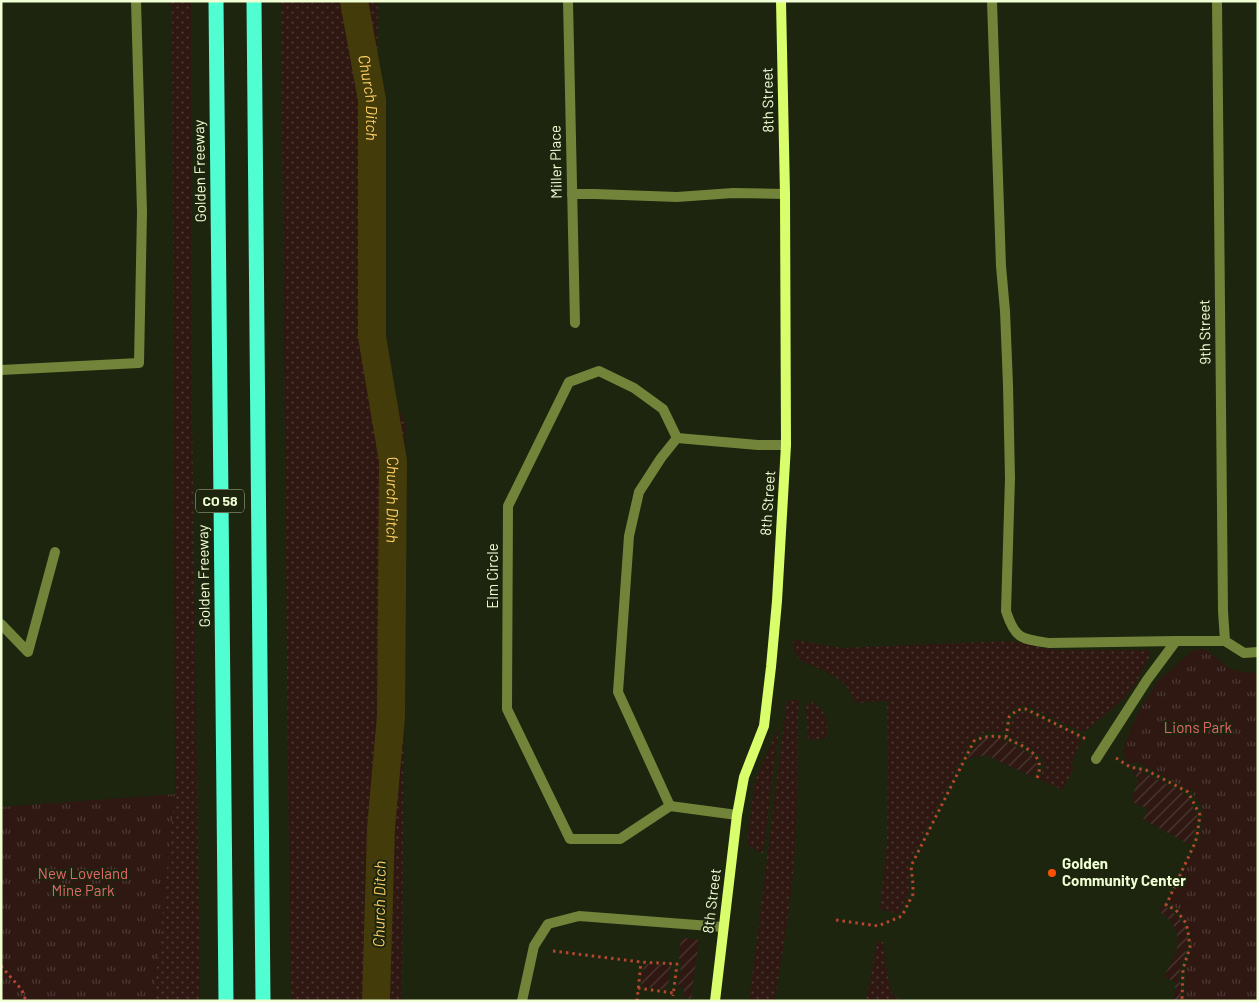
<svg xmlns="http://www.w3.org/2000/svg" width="1259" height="1002" viewBox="0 0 1259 1002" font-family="Barlow,sans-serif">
<defs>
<pattern id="grass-dots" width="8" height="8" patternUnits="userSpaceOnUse" patternTransform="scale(1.25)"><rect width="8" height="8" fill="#2f1712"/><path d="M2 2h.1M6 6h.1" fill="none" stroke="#4d3a34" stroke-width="1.8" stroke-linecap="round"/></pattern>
<pattern id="park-tufts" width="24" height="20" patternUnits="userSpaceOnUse" patternTransform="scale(1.25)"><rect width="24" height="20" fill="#2f1712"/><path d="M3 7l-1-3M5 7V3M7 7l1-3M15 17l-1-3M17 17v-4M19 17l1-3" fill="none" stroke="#4d3a34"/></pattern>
<pattern id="garden-furrows" width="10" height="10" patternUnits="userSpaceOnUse" patternTransform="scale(1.25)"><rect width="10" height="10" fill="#2f1712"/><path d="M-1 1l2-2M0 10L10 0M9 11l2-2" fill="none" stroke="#4d3a34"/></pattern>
</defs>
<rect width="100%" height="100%" fill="#1d250f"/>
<!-- grass -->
<path fill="url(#grass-dots)" d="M172,1H191L192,413L200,1001H153L175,794Z
M281,1H378L376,358L406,425L402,1001H291L288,781Z
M793,640L842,648L1008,641L1055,650H1146L1150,651V656L1135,685L1119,703L1086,731H1080L1027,706C1010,705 1004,717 1005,732C987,733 982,729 969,744L908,866C911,891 911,891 899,914L880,909L887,842L888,756L887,701L856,703C852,695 847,685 840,680C835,677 829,673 823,670C807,663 792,662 793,640Z
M787,700H799C796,745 798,789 796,834C793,890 784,945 775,1001H749Z
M812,702C828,712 828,721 827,738L808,740L806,706Z
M1024,711L1077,736L1081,741L1071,765L1074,767L1063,790L1039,779L1045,767L1041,756L1024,744L1009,736C1011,725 1011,714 1024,711Z
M778,728H779L763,854L747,844L755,781Z
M877,941L883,942L888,978L892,994L901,1001H866Z"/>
<!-- park -->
<path fill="url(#park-tufts)" d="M1203,649C1212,652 1216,658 1223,664C1234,672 1244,672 1258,673V1001H1184L1186,968L1192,945L1187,922L1178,909L1168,903L1200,838L1203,813L1200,804L1191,791L1139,763H1127L1123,751L1127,738L1141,707L1159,680L1192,651Z
M175,794L153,1001H1V807Z"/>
<!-- garden -->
<path fill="url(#garden-furrows)" d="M984,738H999L1032,755L1036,760L1037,767L1033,777L986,755L967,759L976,744Z
M1138,770L1179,790L1188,797L1197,816L1195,831L1190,845L1143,819L1148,809L1132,802L1133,797L1132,796L1139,780L1132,771Z
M1163,905C1179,915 1192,929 1186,950C1185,956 1181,963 1180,969C1179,978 1181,988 1181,997L1179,1001H1173L1176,982L1164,977C1168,968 1173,960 1176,952C1182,936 1174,919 1159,912Z
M683,938L699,940L691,999L683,997L684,988L678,987L682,960L679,959L681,939Z
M644,964L671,965L668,986H665V990L641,986Z"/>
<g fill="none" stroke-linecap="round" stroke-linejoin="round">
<!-- canal -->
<path stroke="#433b0a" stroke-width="28" id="s1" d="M354,1L372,100V337L393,461L391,716L381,828L376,1001"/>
<!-- path -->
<path stroke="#b74530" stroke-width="3" stroke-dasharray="2.5 4" stroke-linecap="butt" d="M1116,758L1130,767L1146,770L1188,792L1200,815L1197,836L1195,843L1166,905L1176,910L1186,923L1188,932L1190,947L1183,969L1182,999L1181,1001
M1037,778C1047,754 1024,747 1006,738L1009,717L1017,710L1026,709L1088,740
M836,920L878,926L902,916L913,894V884L911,866L974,741C985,736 993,735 1006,738
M553,951L641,962L677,964L673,996
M1,966L22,990L26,1001
M638,988L673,993
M637,1001L641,962"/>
<!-- lane -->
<path stroke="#71843a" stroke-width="10" d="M992,1L1001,266L1005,311L1008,385L1010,478L1006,611C1015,639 1021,639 1049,643L1176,641
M572,194H595L677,197L733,193L785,194
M1,370L139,363L142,212L136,1
M1,624L28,652L55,552
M1096,759L1147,680L1176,641H1225
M670,806L618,692L629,536L639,492L661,458L677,438
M522,1001L534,946L548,924L579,916L723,927"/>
<!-- street -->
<path stroke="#71843a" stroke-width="10" d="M568,1L575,323
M1217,1L1223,611L1225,641L1244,653L1258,652
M737,815L670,806L620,839H570L507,709L508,506L569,382L599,371L634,388L663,409L677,438L758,445H786"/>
<!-- secondary -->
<path stroke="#dafe6b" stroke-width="10" d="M715,1001L737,815L744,777L764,726L771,667L777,601L786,445L785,194L781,1"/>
<!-- highway -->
<path stroke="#50fed1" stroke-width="15" d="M216,1L226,1001
M254,1L263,1001"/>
</g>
<!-- markers -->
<circle fill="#fd5202" stroke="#1d250f" stroke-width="2" cx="1052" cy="873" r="5"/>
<g text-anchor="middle" stroke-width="4" stroke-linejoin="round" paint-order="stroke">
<!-- shield labels -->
<rect fill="#1d250f" stroke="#b1be99" stroke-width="1" x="196" y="489.5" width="48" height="23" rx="4"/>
<g font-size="14" font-weight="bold" fill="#f0ffd4">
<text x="220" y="506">CO 58</text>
</g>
<!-- street labels -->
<g font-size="15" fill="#f0ffd4" stroke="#1d250f">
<text transform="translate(768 100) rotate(-91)" y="5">8th Street</text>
<text transform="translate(556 162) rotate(-91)" y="5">Miller Place</text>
<text transform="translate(200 171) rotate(-91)" y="5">Golden Freeway</text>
<text transform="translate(1205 332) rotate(-91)" y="5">9th Street</text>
<text transform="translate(768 503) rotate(-86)" y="5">8th Street</text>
<text transform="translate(204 576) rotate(-91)" y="5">Golden Freeway</text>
<text transform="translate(493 576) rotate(-90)" y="5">Elm Circle</text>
<text transform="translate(712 901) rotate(-83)" y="5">8th Street</text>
</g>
<!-- park labels -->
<g font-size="15" fill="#e1676b" stroke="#1d250f">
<text x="1198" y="733">Lions Park</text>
<text x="83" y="879">New Loveland<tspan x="83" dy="17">Mine Park</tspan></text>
</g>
<!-- poi labels -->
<g font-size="15" font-weight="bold" fill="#f0ffd4" stroke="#1d250f" text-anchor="start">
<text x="1062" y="869">Golden<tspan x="1062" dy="17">Community Center</tspan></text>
</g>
<!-- water labels -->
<g font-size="16" font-style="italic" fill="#fecd63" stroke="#1d250f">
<text dy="6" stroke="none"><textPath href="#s1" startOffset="98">Church Ditch</textPath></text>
<text dy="6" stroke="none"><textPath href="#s1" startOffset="502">Church Ditch</textPath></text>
<text transform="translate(379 904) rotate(-89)" y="6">Church Ditch</text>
</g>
</g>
<!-- border -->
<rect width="1259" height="1002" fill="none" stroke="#f0ffd4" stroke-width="5"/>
</svg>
